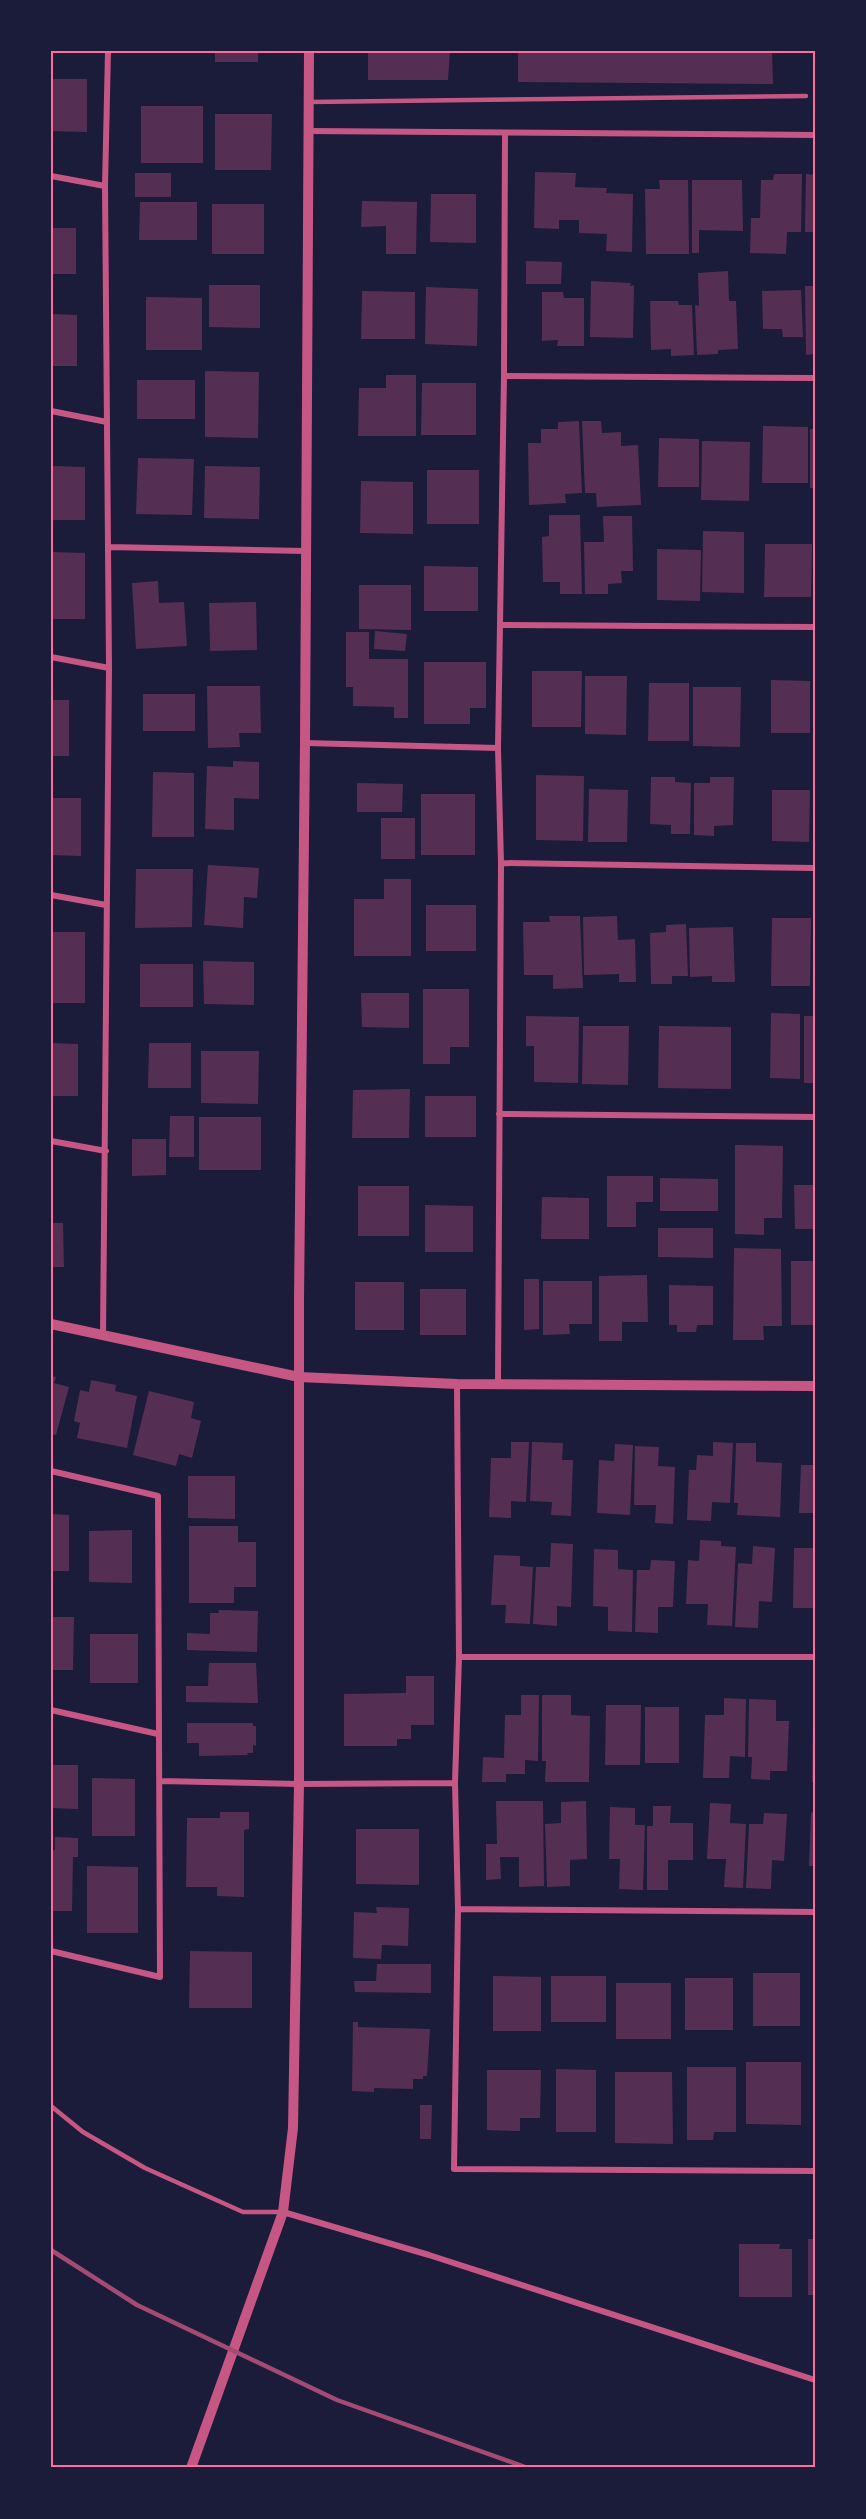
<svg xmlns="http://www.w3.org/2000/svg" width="866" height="2519" viewBox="0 0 866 2519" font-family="Karla,sans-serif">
<rect width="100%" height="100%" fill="#1b1b3a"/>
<!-- building -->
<path fill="#542f53" d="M215,51H258V62H215Z
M368,51H450L448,80H368Z
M518,51H772L773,84L518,82Z
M51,79H87V132L51,131Z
M141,106H203V163H141Z
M215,114H272L271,170H215Z
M535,172L576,173L575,187L607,188L606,193L633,194L632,252L606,251L607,234L579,233V220H559V229L534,228Z
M135,173H171V197H135Z
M774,174H802L801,232H787L786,254L750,253L751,218H760L761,180H773Z
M806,174L815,175V232H805Z
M659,180H688L689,254H646L645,189H660Z
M692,180H742L743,231L699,230V253H692Z
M431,194H476V243L430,242Z
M362,201L417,202L416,254H386V226L361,227Z
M140,202H197V240H139Z
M212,204H264V254H212Z
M51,228H76V274H51Z
M526,261L562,262L561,284H526Z
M728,271L729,301H736L738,349L718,350V354L697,355L695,305L699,306L698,273Z
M591,281L631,283L630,286L634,285L633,338L590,337Z
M209,285H260V328L209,327Z
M805,286H815V354L806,355Z
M426,287L478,289L477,346L425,344Z
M801,290L803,337H783L782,329H763L762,291Z
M362,291L415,292V339H361Z
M542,292H563L564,298H584V346H557L558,340L542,341Z
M146,297L202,298V350H146Z
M650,301H678L679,305H692L694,355L671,356V349L651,350Z
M51,314L77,315V366H51Z
M205,371L259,372L258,438L205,437Z
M386,375H416V436H358L359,388H386Z
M137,380H195V419H137Z
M422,383H476V435H421Z
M579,421L582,493L565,494L566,503L529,505L528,443H541V429H558V422Z
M582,421H601L602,433L621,432V446L638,445L641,505L597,507L596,493H585Z
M763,426L808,427V483H762Z
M810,429H815V488H810Z
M659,438L699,439V487H658Z
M702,441L750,442L749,501L701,500Z
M138,458L194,459L192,515L136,514Z
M51,466L85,467V520H51Z
M205,466L260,467L259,519L204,518Z
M427,470H479V524H427Z
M361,481L413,482V534L360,533Z
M549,515H580L582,594H560V582H543L542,537L549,536Z
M603,516H632L633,571H621L622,583L608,584V594H585L584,542H604Z
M703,531L744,532V593L702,592Z
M765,544H812L811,597H764Z
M657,549L701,550L700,601L657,600Z
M51,552L85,553V619H51Z
M424,566L478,567V611H424Z
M158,581L159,603L184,602L187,646L136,649L132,583Z
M359,585H411V630L359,629Z
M256,602L257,650L210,651L209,603Z
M375,631L407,634L405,651L374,649Z
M346,632H369V659H408V718H394V707L353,706V687H346Z
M424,662H486V708H470V724H424Z
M532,671H582L581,727H532Z
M585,676H627L626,735L585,734Z
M771,680L810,681V733H771Z
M649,683H689V741H648Z
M207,686H260L261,733H239L240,747L208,748Z
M693,687H741L740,747L693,746Z
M143,694H195V731H143Z
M51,700H69V756H51Z
M233,761L259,762V799L234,798V830L205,829L207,766L233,767Z
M153,772L194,773V837H152Z
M536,775L584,776L583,841L536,840Z
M651,777H675V782L691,783L690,834H671V825L650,824Z
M710,777H734L733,825L714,826V836L694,835V783H710Z
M357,783L403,784L402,812H357Z
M589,789L628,790L627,842H588Z
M772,790H810L809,842L772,841Z
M421,794H475V855H421Z
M51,798H81V856L51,855Z
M381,818H415V859H381Z
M208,865L259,868L257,898L244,897L243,928L204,925Z
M136,869H193L192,927L135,928Z
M384,879H411V956H354V899H384Z
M426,905H476V951H426Z
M549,916H580L583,988L553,989V975H524L523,922H550Z
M617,916L618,940L635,939L636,982H619V974L584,975L583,917Z
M772,918H811L810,986H771Z
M686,924L688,976H672V984H651L650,933L666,932V925Z
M733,927L735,982H712V976L690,977L689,928Z
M51,932H85V1003H51Z
M203,961L254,962V1005L204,1004Z
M140,964H193V1007H140Z
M423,989H469V1047H450V1064H423Z
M361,993H409V1028L362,1027Z
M771,1013L800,1014V1079L770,1078Z
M526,1016L579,1017L578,1083L534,1082V1046H526Z
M804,1016H815V1083H804Z
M583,1026H629L628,1085L582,1084Z
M659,1026L731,1027V1089L658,1088Z
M51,1043L78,1044V1096H51Z
M149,1043H191V1088H148Z
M201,1051H259L258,1104L201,1103Z
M410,1089L409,1138H352L353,1090Z
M425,1096H476V1137H425Z
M170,1116H194V1157H169Z
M199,1117H261V1170H199Z
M132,1139H166V1175L132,1176Z
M735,1145L783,1146L782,1218H764V1235L735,1234Z
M607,1176H653V1202H636V1227H607Z
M660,1178L718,1179V1211H660Z
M794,1185H815V1229H795Z
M358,1186H409V1236H358Z
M542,1197L589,1198V1239H541Z
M425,1205L473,1206V1252H425Z
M51,1223H63L64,1267H51Z
M658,1228H713V1258L658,1257Z
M734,1248L781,1249L782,1326H763L764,1340H733Z
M791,1261H815V1325H791Z
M647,1275L648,1322H622V1341H599V1276Z
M524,1279H539V1329L524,1330Z
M543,1281H592V1324H569L570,1334L543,1335Z
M355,1282H404V1330H355Z
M669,1285L713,1286V1325H697L696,1332H677V1325H669Z
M420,1289H466V1335H420Z
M51,1376L56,1377L54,1383L69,1387L56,1435L51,1434Z
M91,1380L116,1385L115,1391L137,1396L127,1448L77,1438L80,1423L74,1421L80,1390L89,1392Z
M149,1391L194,1402L191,1418L201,1421L192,1458L179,1454L176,1466L133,1455Z
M511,1442H529L526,1502L511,1501V1518L489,1517L491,1458H511Z
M532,1442L563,1443L562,1460H573L571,1516L551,1515L552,1502L530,1501Z
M713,1442L733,1443L730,1503L712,1502L711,1521L687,1520L689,1470H696L697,1455L713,1456Z
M736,1443H756V1462L782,1463L780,1517L737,1515L738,1503H734Z
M615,1444L633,1445L630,1515L597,1513L599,1460L614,1461Z
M635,1446L659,1447L658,1466L675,1467L673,1524L655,1523L656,1505H634Z
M801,1465H815L814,1513H799Z
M188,1476H235V1519L188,1518Z
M51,1514L69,1515V1571H51Z
M189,1526H238V1542H256V1587H234V1603H189Z
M132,1530V1583L89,1582V1531Z
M700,1540L721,1541V1546L736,1547L732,1626L707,1625L708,1604H686L688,1560L699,1561Z
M551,1543L573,1544L571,1607L557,1606V1626L533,1624L536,1567H550Z
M753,1546L775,1548L772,1602L759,1601L758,1628L735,1627L738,1563L752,1564Z
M794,1548H815V1608H793Z
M594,1549L618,1550V1569L633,1570L632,1632L608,1631V1607L593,1606Z
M494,1555L520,1556V1566L533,1567L530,1624L505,1623L506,1605H491Z
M651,1560L675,1561L673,1607H658V1633L635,1632L637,1570H650Z
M218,1610L258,1611L257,1652L187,1650V1633L210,1634V1613H219Z
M51,1617H74L73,1670H51Z
M90,1634H138V1683H90Z
M209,1663H256L258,1703L186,1702V1686H208Z
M406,1676H434V1725H411V1739H397V1746H344V1694L406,1693Z
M521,1695H539L538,1761L525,1760V1774H506V1782H482L483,1757L504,1758L505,1715H521Z
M542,1695H571V1715L590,1716L589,1782H545L546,1761H542Z
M724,1698L746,1699L745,1757L730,1756L729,1778H703L705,1715H724Z
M749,1699L776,1700V1721H789L787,1771H770V1780L751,1779L752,1757H748Z
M606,1705H641L640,1765H605Z
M645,1707H679V1763H645Z
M187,1723H253V1726H256V1746L253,1745V1753H247L248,1755L199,1756V1743H187Z
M813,1724H815V1782H812Z
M51,1765H78V1809L51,1808Z
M92,1778L135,1779V1836H92Z
M496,1801H543L544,1886L519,1887V1857H500L501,1879L486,1880V1844H497Z
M586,1801L587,1859L570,1860V1886L547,1887L545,1824L561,1823V1802Z
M710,1803L731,1804L730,1823L746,1824L743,1888L724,1887L726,1859H707Z
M653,1806H671L670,1823H693V1860H668V1890H647V1826H653Z
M610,1807L635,1808V1825H645L643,1890L619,1889L620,1859H609Z
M220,1812H249V1829L244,1830V1897L217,1896V1887H186L187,1818H220Z
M811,1812L815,1813V1866H809Z
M764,1813L787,1814L784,1861L772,1860L771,1889L746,1888L749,1824H763Z
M356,1829H419V1885L356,1884Z
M55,1837L78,1838V1857H73L72,1911H51V1850H55Z
M87,1866L138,1867V1933H87Z
M376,1907L409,1908L408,1946L382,1945L381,1959L353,1958L354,1912L377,1913Z
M190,1951L252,1952V2008H189Z
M377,1964H431V1993L355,1992L354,1981H376Z
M753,1973H800V2026H753Z
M493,1976L541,1977V2031H493Z
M551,1976H606V2022H551Z
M685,1978H733V2030H685Z
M616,1983H671V2039H616Z
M353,2022H358V2027L430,2029L427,2076H423V2079H413V2089L374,2088V2092L352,2091Z
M746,2062H801V2125L746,2124Z
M687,2067H736V2132H714L713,2140H687Z
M556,2069L596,2070V2132H556Z
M487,2070H541L540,2118H520V2131L487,2130Z
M615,2072H672L673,2144L615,2143Z
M420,2105H432L431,2139H420Z
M808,2239H815V2295H808Z
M739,2244H780L779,2249H792V2297H739Z"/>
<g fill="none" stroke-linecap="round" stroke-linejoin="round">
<!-- service -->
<path stroke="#c65784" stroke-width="4.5" d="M309,102L806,96
M51,2106L83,2132L145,2168L243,2212H281"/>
<!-- minor -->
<path stroke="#c65784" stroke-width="6" d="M308,131L815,135
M51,176L105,186
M504,376L815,378
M51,411L107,422
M108,547L305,551
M500,625L815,627
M51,657L109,668
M305,743L498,748
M501,863L815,868
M51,895L106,905
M499,1114L815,1117
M51,1141L106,1151
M103,1336L109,668L105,186L108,51
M457,1384L459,1657L455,1783L458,1909L454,2169L815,2171
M498,1385L501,863L498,748L504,376L505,133
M51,1471L158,1496L160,1977L51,1951
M459,1657H815
M51,1710L158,1734
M160,1781L299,1784L455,1783
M458,1909L815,1912
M283,2212L429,2255L815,2380"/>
<!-- tertiary -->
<path stroke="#c65784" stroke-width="10" d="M51,1324L299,1377L457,1384L815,1386
M191,2468L283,2212L293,2128L299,1784V1299L305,743L309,51"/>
<!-- rail -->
<path stroke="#a44b75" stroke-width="4.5" d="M51,2250L137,2305L337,2400L528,2468"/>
</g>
<!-- border -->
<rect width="866" height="2519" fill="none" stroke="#1b1b3a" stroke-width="105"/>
<rect x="52" y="52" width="762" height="2414" fill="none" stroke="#ff6b9d" stroke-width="2"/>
</svg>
